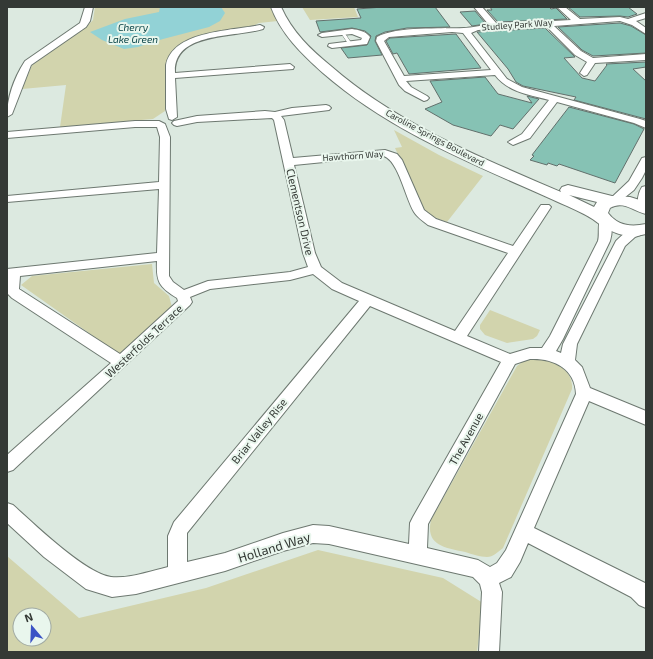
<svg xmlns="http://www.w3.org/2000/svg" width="653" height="659" viewBox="0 0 653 659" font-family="'Exo 2',sans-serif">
<rect width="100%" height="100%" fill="#dce9e0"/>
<!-- green -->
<path fill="#d2d4ad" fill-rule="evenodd" d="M95,7H271L278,21L259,23L246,29L186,43L169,55L165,111L153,119L60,127L66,85L22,89L32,65L87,26L93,20Z
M302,7H354L358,17L310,20Z
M394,130L439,155L483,176L447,222L430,216L423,208L395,148L402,147Z
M152,264L154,283L169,296L172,307L120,355L21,285L32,276Z
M490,310L540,330L537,336L533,339L507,343L485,335L480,329V325Z
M535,358C552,360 574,369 572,389L503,548C498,552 493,557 487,557C480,557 472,554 465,552C446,548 425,546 431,520L517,366L525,360Z
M318,550L443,578L483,603L477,652H7V556L79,618L206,588ZM20,615H44V639H20Z"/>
<!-- water -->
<path fill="#92d2d6" d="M160,7H221L225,13L220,21L209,27L163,39L138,47L124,49L102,40L90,32L125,19L159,12Z"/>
<!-- building -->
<path fill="#86c2b4" stroke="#62706c" d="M383,7H435L450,27L407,28L385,32L376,36L375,41L382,55L348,58L341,48L367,45L371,36L365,31L352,28L320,32L316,21L361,18L357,9Z
M490,7H549L551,9L556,8L567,19L498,22L487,10H492Z
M568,7H628L637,14L628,17L620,16L580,17Z
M475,11L486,24L472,26L460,12Z
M620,23L631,26L646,35V53L593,56L582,50L558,27Z
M545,28L575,57L564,58L582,78L595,81L607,65L606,64L646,62V67L633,69L646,81V119L574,100L576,97L523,86L516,82L508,69L477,32Z
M456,34L481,68L409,74L397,53L393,54L386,41L390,38Z
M485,77L498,94L532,103L527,96L539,99L513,129L500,125L491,136L453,125L425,109L442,102L430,81Z
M569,107L634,124L644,129L615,183L559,164L557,166L548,163L547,165L530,160L534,156L532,155Z"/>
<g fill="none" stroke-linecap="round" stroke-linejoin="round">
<defs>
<path id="lane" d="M342,32H344L352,44L351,45H349L341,33Z"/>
<path id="street" d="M85,7H93L90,21L86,27L31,65L12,114L7,117C7,98 14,78 25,61L80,23Z
M474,7H482L497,24L571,20L557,7H565L580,19L620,17L628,19L646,13V18L636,21L646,28V34L632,25L620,21L554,26L581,51L593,58L646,54V60L595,63L587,75L584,76L580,73L587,62L575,55L546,26L478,30L471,33L507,79L522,87L640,119L646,121V128L634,123L557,102L530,138L513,145L508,142L522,134L549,100C529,95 508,92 495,75L406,81L411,87L427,96L429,98L427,100L424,101L405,91L399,85L376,41L377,37C397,26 441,29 464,28C472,28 481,25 489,25ZM452,32L463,33L491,70L404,76L384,41L389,37Z
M260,25L264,27L263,29C236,38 173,31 175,73L290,64L294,67L293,69L175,78L177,117L172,120L169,119L166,109V65C173,30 233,31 260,25Z
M352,29C359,30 365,31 370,37L367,44L332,48L328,46L329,44L361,40L362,38L352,34L322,37L318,35L322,33Z
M326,105L329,106L331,108L329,110L281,116L284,120L293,158L385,150L397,154L402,160L424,210L436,219L513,246L541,205H549L551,207L467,336L510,354L530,348H542L550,336L598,241C600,234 597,224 601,218H609C613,225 612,234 610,241L563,339L556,351L561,353L563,344L616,241C623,234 632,225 643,228L645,231L643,234L635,237L625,246L577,344L575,360L582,367L590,388L646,411V425L589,401L534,528L645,583L646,608L639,605L631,597L528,543L520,562L511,577L499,583L502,592L499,652H479L482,592L480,584L473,577L329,544L313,543L283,551L225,571L136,594L112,597L86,589L44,557L7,523V503L13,505C34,524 86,574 111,577C128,579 152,571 168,567V536L174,522L359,301L332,289L313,274L290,280L210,289L190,297L192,302L190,305L13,470L7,472V455L111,363L12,298L7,293V269L157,253L159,189L7,202V196L159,182L160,137L157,127H135L7,138V132L135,121H159L165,124L170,137L169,276L173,282L184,290L208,281L290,272L308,267L303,253L274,120L272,118L197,122L177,126L174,125L172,123L174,121L197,116L265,111L275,112L292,108ZM384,156C399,162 405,197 414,212C417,217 423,221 428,225L508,253L455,331L342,283L321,267L315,253L294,165ZM157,261C156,282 159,287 177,298L178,301L120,354L19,289L20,276ZM370,306L501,362L413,517L410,523L409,544L329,526L313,525L283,533L225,553L187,562V533ZM530,359C553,358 575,368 576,394L506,550L497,563L490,567L478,560L427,548L428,524L515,364Z
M646,157V170L642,178L634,190L619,202H611L609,200L611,198L629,181L642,158Z
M646,186V210L640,209C636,203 638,193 642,187Z"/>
<path id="secondary" d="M271,7H281C292,32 311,50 332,67C399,125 480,157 561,192L560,190L562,187L568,185L612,196L630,197L646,202V214C633,211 623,200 610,208L608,213C618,226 631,227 646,224V234C627,239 614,234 598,223C587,214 571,208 558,202C476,165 392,133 323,73C302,54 281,34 271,7ZM569,195L597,202L594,207Z"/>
</defs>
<!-- lane casing -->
<use href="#lane" stroke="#6d7870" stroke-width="1"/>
<!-- street casing -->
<use href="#street" stroke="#6d7870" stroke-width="2"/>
<!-- secondary casing -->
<use href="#secondary" stroke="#6d7870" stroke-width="2"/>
<!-- lane -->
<use href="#lane" fill="#fff" fill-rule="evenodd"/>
<!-- street -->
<use href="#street" fill="#fff" fill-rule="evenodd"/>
<!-- secondary -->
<use href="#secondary" fill="#fff" fill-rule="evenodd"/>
</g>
<g text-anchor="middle" stroke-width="4" stroke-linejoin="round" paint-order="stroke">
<!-- far-street labels -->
<g font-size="9" fill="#343935" stroke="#e9f6ed">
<text transform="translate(517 25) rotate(-4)" y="3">Studley Park Way</text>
<text transform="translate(435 138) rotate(28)" y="3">Caroline Springs Boulevard</text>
<text transform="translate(353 156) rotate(-4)" y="3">Hawthorn Way</text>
</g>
<!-- far-water labels -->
<g font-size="10" font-style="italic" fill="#003d41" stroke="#e9f6ed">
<text x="133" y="31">Cherry<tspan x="133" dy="12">Lake Green</tspan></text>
</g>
<!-- street labels -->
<g font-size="11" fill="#343935" stroke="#e9f6ed">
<text transform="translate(300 212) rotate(77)" y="4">Clementson Drive</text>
<text transform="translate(144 341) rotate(-43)" y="4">Westerfolds Terrace</text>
<text transform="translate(259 431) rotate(-51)" y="4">Briar Valley Rise</text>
<text transform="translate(466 439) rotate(-61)" y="4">The Avenue</text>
</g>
<!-- near-street labels -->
<g font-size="13" fill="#343935" stroke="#e9f6ed">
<text transform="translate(274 547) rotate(-17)" y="5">Holland Way</text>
</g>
</g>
<!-- border -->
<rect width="653" height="659" fill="none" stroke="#343935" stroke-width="16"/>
<!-- north arrow -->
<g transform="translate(32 627) rotate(341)"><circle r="19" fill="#e9f6ed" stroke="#a1aaa3"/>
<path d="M0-3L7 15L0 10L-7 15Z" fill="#3b53c5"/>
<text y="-6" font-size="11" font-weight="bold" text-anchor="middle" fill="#343935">N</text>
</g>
</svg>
